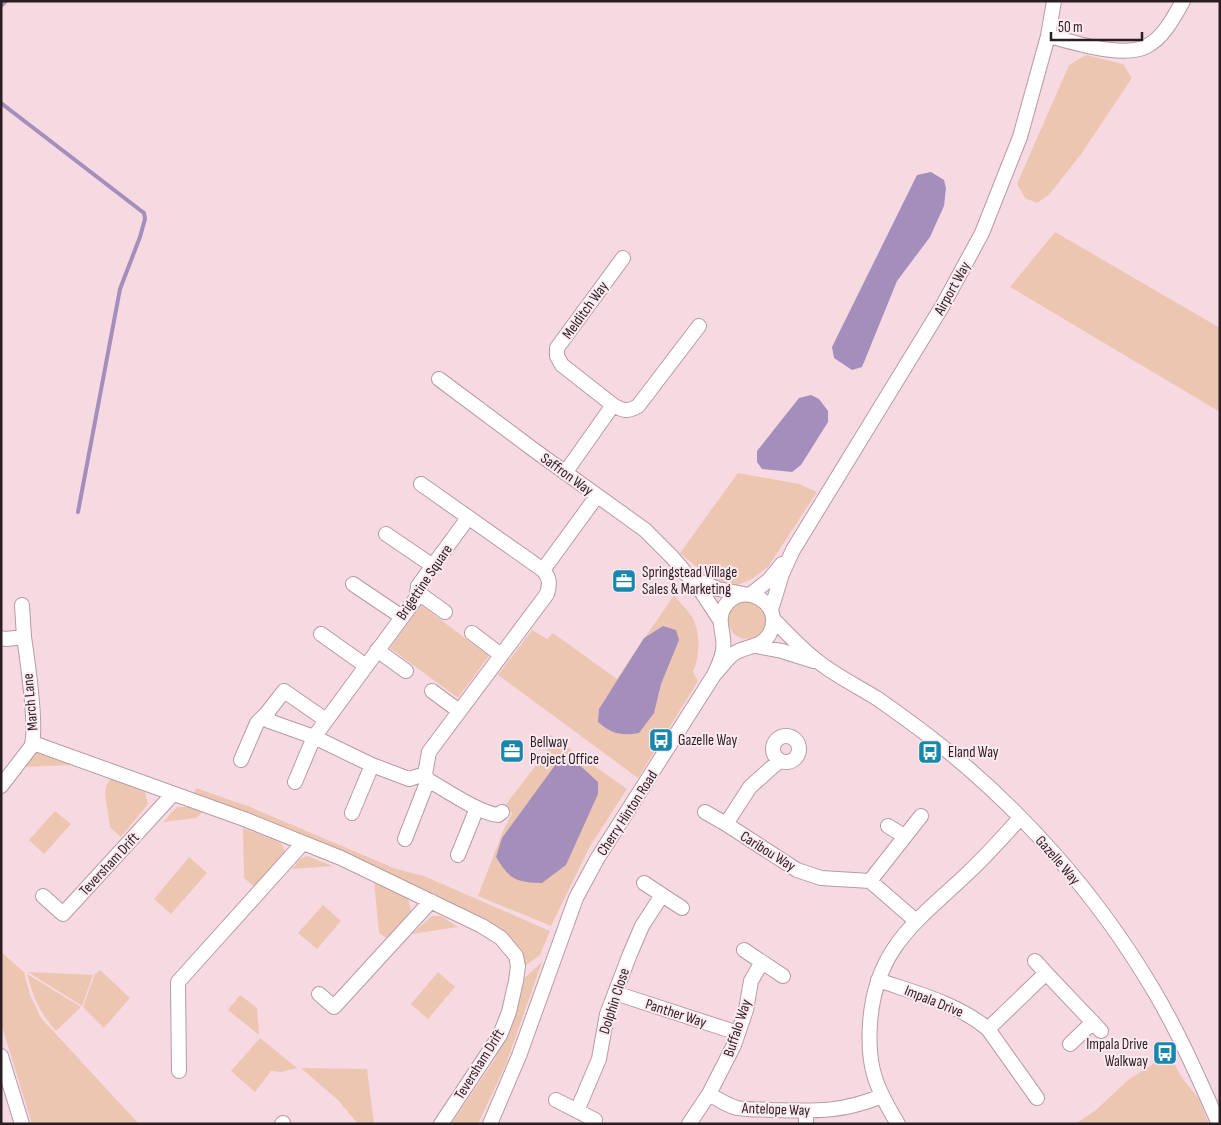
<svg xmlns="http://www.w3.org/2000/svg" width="1221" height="1125" viewBox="0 0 1221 1125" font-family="'Sofia Sans Condensed',sans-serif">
<rect width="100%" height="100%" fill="#f7d9e2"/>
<!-- green -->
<path fill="#edc6b2" d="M1086,55L1123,64L1132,78L1081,154L1049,195L1037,203L1025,198L1017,184L1069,65Z
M1055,232L1220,328V412L1010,287Z
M738,473L799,484L817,492L768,567L750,580L732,587L714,582L680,553Z
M674,595C679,602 687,609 692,617C701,633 700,656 693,672L698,681L638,778L498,675L532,630L547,639L553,633L617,679Z
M728 620a19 19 0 1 1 38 0a19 19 0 1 1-38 0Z
M421,605L489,656L458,698L390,648Z
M549,734L627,789L590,846L551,926L478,896L503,831L512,813L505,806L546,752L551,742Z
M36,750L74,765L25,767Z
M111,778L145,792L148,804L121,837L110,827L105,795L106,786Z
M196,788L250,807L396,869L424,876L550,931L540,955L522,968L506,935L193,795Z
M177,807H188L203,812L196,818L163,822Z
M55,811L71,824L44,854L29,840Z
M243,828L281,843L287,856L257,889L244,878Z
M307,856L333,866L292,869L300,859Z
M189,857L207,873L171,914L154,899Z
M374,881L408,897L411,912L388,939L379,933Z
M323,905L341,921L317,949L298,933Z
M432,916H441L458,927L412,934Z
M1,952L24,972L30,995L41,1018L139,1124H32L1,1023Z
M542,962L506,1064L478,1124H451L495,1059L509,1022L520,982Z
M100,970L130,998L104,1028L83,1007L95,974Z
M28,972L93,975L82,1006Z
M438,972L455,987L428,1019L411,1004Z
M27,974L81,1007L56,1031C39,1011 34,999 27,974Z
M240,995L257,1008L259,1035L228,1010Z
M260,1038L297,1068L281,1072L271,1071L255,1092L231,1071Z
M1169,1054L1182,1078L1199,1099L1209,1124H1075L1096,1110L1128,1080Z
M301,1068L367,1069L374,1124H358L338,1100Z"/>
<!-- water -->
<path fill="#a38ebc" d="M931,172L944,180L946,188L944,206L930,237L897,281L862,367L852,370L834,358L832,347L917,175Z
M811,395L819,399L828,411V422L801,465L792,472L762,469L757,462V451L799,398Z
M663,626L676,630L679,640L661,684L654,713L639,733C621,736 612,734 598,722L599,709L644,638Z
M573,759L598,782V794L566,865L542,883C516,882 510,880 496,857L502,838L556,764Z"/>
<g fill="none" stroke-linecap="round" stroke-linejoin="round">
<!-- stream -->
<path stroke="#a38ebc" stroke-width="4" d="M1,6L6,1
M1,103L144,213L145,219L140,237L120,289L78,512"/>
<defs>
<path id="minor" d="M1048,36C1074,42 1123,59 1147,46C1164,37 1174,17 1183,1
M439,379L534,450L645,530L672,557L701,591L720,620
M613,405C623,411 628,412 638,406L699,326
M565,473L613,405L562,365L557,356V348L623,258
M421,484L543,570C550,578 550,584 547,594L429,752L425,774L428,780C446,790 479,813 498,815L502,812
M386,534L433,566
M543,570L597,496
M691,578L718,589L744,594
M353,584L402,617
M417,592L445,612
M751,594L769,580L782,564
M22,605L24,637
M771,610L782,574L793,550L943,305L982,233L1020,137L1048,36L1054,1
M773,619C788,634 803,651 820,663C838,677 859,687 878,699C895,711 913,724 930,737C1019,806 1097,894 1154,991C1179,1033 1199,1079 1219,1124
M472,633L501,655
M321,634L366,666
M1,638L6,639L24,637C27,657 38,732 31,747L1,786
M756,646L782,651L814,661
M377,650L406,671
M432,691L459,711
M326,720L284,691L267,713L269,721L314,737L372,765L409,779L425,774
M773 749a13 13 0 1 1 26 0a13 13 0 1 1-26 0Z
M33,743L244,819L341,858L482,926L501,938L516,956L518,966L516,981L509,1012L500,1035L441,1124
M241,760L257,723L267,713
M779,761L750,787L726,824L797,870L821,878L870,881L916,921
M295,782L314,737L417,597L418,586L468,518
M705,812L726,824
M352,813L372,765
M888,826L904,836
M405,839L428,780
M458,855L477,808
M870,881L921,816
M644,883L682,908
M43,896L63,914L173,794
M744,950L783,976
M1035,961L1046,973
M878,980C915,993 957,1003 988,1029L1037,1098
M615,993L738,1033
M319,994L334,1007L431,901
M988,1029L1046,973L1101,1031
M1070,1044L1093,1022
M1,1056L22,1124
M179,1071L178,982L303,843
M709,1094L734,1045L746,1010L751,981L762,962
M556,1100L595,1120
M577,1111L599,1059L607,1014L630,954L642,926L662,895
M806,1111V1124
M282,1124L283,1123
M490,1124L519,1056L576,898L597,859L714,675C720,669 725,661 732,655C744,645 762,649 770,633C785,604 743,579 725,606C715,620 726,635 723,650C722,659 717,668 714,675
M689,1124L709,1094C718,1099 726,1105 737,1108C747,1110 760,1109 771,1110C815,1111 840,1113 882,1096
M898,1124C876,1088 867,1067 870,1024C875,946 919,920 970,871C988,854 1004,836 1020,818"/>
</defs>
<!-- minor casing -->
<use href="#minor" stroke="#b79ba4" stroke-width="16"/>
<!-- minor -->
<use href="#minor" stroke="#fff" stroke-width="14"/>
</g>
<!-- icons -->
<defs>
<symbol id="office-square" viewBox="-11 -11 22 22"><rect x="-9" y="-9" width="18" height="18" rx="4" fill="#1788ad" stroke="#fceaf0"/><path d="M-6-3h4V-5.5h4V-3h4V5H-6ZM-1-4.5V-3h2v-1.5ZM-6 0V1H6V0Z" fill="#fff"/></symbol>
<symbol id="bus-square" viewBox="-11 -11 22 22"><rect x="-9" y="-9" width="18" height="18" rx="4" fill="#1788ad" stroke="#fceaf0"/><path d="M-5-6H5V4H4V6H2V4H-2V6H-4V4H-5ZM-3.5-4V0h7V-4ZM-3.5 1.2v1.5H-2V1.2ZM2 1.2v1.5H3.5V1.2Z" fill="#fff"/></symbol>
</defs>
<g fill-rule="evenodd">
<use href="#office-square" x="610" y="567" width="28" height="28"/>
<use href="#bus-square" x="647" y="726" width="28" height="28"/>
<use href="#office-square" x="498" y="737" width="28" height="28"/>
<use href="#bus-square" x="916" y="738" width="28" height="28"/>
<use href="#bus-square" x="1151" y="1039" width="28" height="28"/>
</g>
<g text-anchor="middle" stroke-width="4" stroke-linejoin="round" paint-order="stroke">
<!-- street labels -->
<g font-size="15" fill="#291f22" stroke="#fceaf0">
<text transform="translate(952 288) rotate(-61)" y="5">Airport Way</text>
<text transform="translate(585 310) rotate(-54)" y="5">Melditch Way</text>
<text transform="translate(567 474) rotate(36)" y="5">Saffron Way</text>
<text transform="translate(424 582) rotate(-56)" y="5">Brigettine Square</text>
<text transform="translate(30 702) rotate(-95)" y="5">March Lane</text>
<text transform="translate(627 813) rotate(-57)" y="5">Cherry Hinton Road</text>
<text transform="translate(768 851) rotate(32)" y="5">Caribou Way</text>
<text transform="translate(1058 860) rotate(49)" y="5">Gazelle Way</text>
<text transform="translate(109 864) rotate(-47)" y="5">Teversham Drift</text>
<text transform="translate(614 1001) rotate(-72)" y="5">Dolphin Close</text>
<text transform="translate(934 1001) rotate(22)" y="5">Impala Drive</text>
<text transform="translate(676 1013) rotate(18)" y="5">Panther Way</text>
<text transform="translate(737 1028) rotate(-72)" y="5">Buffalo Way</text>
<text transform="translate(479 1064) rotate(-58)" y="5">Teversham Drift</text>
<text transform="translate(776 1109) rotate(2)" y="5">Antelope Way</text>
</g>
<!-- poi labels -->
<g font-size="15" fill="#291f22" stroke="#fceaf0" text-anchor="start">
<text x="642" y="577">Springstead Village<tspan x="642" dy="17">Sales &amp; Marketing</tspan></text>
<text x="678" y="745">Gazelle Way</text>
<text x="530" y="747">Bellway<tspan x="530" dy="17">Project Office</tspan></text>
<text x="948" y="757">Eland Way</text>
<text x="1148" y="1049" text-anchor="end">Impala Drive<tspan x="1148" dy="17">Walkway</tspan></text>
</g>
</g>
<!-- border -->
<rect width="1221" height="1125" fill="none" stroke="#291f22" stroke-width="5"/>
<!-- scale -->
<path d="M1051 32v8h91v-8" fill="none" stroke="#291f22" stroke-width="2.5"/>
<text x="1058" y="32" font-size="15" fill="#291f22" stroke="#fceaf0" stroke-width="4" paint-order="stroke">50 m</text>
</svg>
